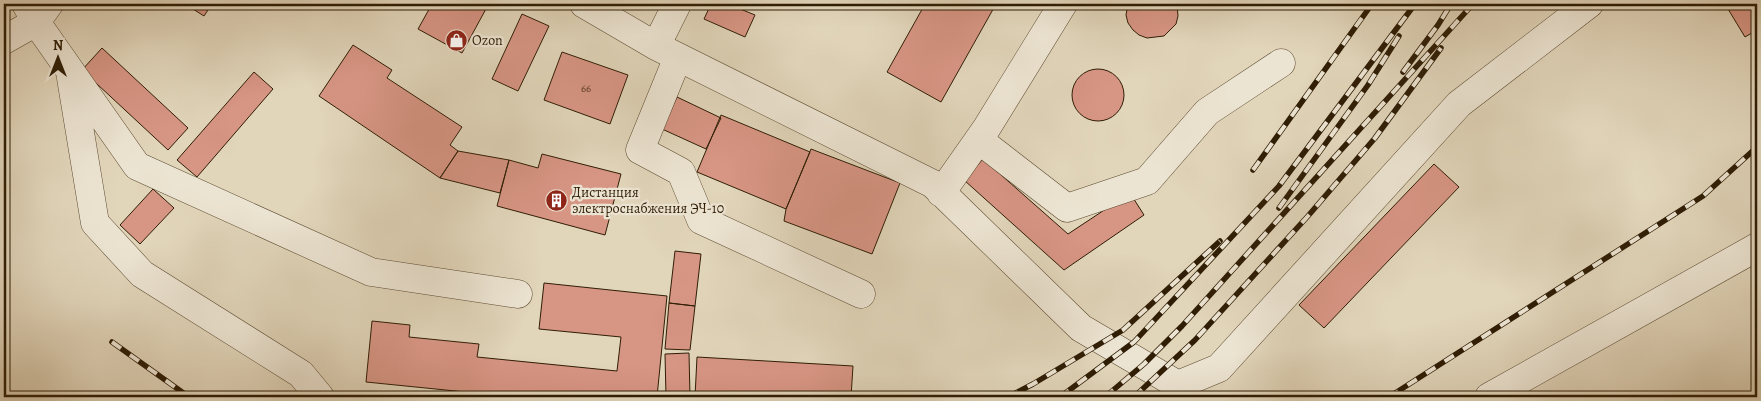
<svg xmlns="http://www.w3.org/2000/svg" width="1761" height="401" viewBox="0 0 1761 401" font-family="Alegreya,serif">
<rect width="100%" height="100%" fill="#e1d5ba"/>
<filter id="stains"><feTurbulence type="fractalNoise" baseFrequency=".004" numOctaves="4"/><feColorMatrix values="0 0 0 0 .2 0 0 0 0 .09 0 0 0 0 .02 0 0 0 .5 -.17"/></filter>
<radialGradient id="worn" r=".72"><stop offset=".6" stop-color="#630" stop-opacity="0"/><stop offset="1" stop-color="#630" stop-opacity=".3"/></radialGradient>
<!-- building -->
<path fill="#d79584" stroke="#2f1d05" d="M185,4H212L204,16Z
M432,4H481L487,7L462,53L418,29Z
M711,4H728L755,15L745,37L704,19Z
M925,4H996L941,102L887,72Z
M1128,4H1177L1178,16L1176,24L1164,36L1147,38L1139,35L1133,30L1128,23L1126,15Z
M1725,4H1757V30L1745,37Z
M522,14L549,26L518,91L492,79Z
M353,45L392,70L387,78L462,127L450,145L458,151L440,178L319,96Z
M102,48L188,128L168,150L82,70Z
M562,52L628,75L610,124L544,100Z
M1072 95a26 26 0 1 1 52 0a26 26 0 1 1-52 0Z
M254,72L273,89L197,177L177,160Z
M677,97L721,118L706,149L662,129Z
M721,115L810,152L786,209L697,172Z
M811,149L900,183L872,254L784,221L786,209Z
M458,151L509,160L500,193L440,178Z
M542,154L621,174L605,235L497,206L509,160L538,168Z
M983,159L1068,234L1130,193L1144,215L1064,270L964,180Z
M1434,164L1459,187L1324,328L1299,305Z
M153,189L174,208L140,244L120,225Z
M675,251L701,254L695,306L669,303Z
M544,283L667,296L657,397H515L366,382L372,321L410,325L409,337L479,344L477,357L617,371L621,337L539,329Z
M669,303L695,306L690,350L665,349Z
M689,353L690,397H666L665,354Z
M697,357L853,366L851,397H695Z"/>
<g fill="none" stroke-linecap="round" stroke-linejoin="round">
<defs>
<path id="minor" d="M26,4L36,22L137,166L371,272L518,294
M584,4L656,46L933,184L1081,328L1178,385L1219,368L1459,104L1589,4
M4,40L36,22L49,4
M656,46L677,4
M678,57L640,150L681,172L701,220L861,294
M71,78L95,223L142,274L301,374L320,397
M979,140L1067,208L1147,181L1207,112L1281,63
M941,193L986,129L1063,4
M1489,397L1757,247"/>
</defs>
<!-- minor casing -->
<use href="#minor" stroke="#5c4b32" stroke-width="29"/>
<!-- minor -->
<use href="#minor" stroke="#ece4d2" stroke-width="28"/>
<defs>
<path id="rail" d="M1403,72L1438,25L1451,4
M1253,170L1372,4
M1279,208L1368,85L1399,36
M112,342L189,397
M1008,397L1033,384L1123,330L1220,241
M1060,397L1134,342L1279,186L1415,4
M1105,397L1144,364L1182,326L1473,4
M1134,397L1195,340L1308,216L1375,138L1441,48
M1389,397L1703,196L1757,147"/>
</defs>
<!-- rail casing -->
<use href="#rail" stroke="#2f1d05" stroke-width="5.5"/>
<!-- rail -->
<use href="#rail" stroke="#ece4d2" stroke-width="4" stroke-dasharray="11" stroke-linecap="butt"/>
</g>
<!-- icons -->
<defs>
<symbol id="shop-disc" viewBox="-11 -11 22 22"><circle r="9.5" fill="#8f2418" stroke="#ece4d2"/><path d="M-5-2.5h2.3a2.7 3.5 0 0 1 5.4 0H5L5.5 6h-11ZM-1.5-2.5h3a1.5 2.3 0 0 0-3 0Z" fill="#fff"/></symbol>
<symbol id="building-disc" viewBox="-11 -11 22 22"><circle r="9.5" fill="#8f2418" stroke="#ece4d2"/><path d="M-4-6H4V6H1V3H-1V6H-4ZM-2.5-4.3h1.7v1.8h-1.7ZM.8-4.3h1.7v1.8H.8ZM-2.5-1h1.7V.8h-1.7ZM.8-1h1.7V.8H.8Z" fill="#fff"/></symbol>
</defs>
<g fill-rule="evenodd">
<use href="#shop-disc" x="444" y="28" width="25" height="25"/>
<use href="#building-disc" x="544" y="188" width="25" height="25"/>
</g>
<g text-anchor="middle" stroke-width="4.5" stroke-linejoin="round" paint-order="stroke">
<!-- number labels -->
<g font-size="11" fill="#593b25">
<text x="586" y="92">66</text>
</g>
<!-- poi labels -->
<g font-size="14" fill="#2f1d05" stroke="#ece4d2" text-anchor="start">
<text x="472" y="45">Ozon</text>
<text x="572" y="197">Дистанция<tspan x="572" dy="16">электроснабжения ЭЧ-10</tspan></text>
</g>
</g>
<!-- margin -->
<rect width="1761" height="401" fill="none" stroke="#e1d5ba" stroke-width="20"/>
<rect x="5" y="5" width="1751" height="391" fill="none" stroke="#2f1d05" stroke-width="2.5"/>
<rect x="10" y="10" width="1741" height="381" fill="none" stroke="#2f1d05"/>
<!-- north arrow -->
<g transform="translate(58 58)" stroke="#ece4d2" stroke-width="4" paint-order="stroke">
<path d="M0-4L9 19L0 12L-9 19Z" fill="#2f1d05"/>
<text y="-8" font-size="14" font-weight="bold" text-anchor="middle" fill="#2f1d05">N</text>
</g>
<rect width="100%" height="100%" filter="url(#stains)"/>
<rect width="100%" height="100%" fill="url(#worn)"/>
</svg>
